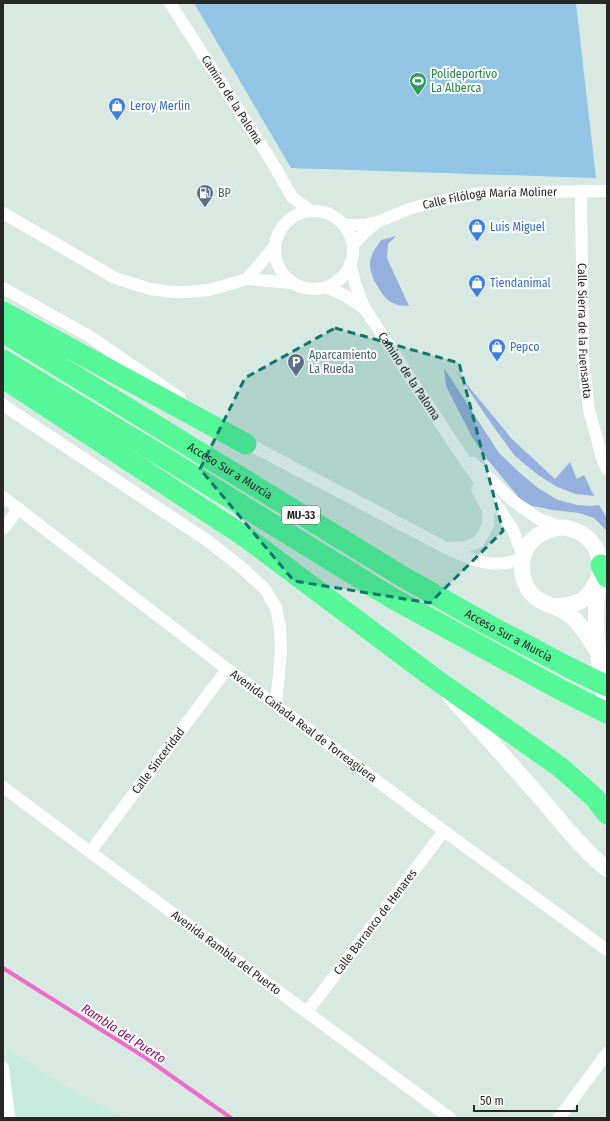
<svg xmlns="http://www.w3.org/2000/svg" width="610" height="1121" viewBox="0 0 610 1121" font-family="'Fira Sans Condensed',sans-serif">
<rect width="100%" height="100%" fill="#d8e9e2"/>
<!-- education -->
<path fill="#c8ebdf" d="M6,1048L62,1084L125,1118H15Z"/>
<!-- green -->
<path fill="#96b0de" d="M396,236L388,244L387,258L409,306C403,306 396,305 391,302C382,297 370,276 370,265C370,255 376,247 381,240Z
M444,368L499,453L520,473L538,488L558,500L577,505L591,506L599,505L607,518V529L606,530L594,518L579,513L553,510L532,506L521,500L487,459L472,437L446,386Z
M455,370L512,439L555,479L570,462L577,479L584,475L594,496L576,494L557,487L538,475L515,456L493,426Z"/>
<!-- pitch -->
<path fill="#92c4e6" d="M194,3H576L596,178L291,168Z"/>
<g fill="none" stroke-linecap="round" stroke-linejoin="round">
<!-- stream -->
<path stroke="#e96eca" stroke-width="4" d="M3,968L146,1058L231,1118"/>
<!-- street -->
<g stroke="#fff" stroke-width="12">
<path id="s1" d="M170,3L272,162L292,197L311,211"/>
<path id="s2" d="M581,191L583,357L589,410L603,461L607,469"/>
<circle cx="314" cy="250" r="39"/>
<path d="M3,213L115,278L150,289L173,292H186L209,290L247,279L291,283"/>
<path id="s3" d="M344,225H365L377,222L412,208L449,199L482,193L607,191"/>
<path d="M353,245L365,232L376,223"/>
<path id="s4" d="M350,264L356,286L365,309L454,444L512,528L523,555"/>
<path d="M247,279L274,247"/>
<path d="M3,288L89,336L180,398"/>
<path d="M328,288L346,296L365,309"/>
<path d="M3,405L208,541L241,567L265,589L276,608L280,628L281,652L276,705"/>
<path d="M241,440L446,548C466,557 488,568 510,562C514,561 518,559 522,558"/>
<path d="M473,463L513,501L539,519L562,527"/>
<path id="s5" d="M3,497L227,669L276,705L444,831L607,950"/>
<path d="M3,529L19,508"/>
<path d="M449,548L465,547L478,542L484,533L488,524V510L477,489"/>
<path id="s6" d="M3,787L90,852L450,1118"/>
<path id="s7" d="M90,852L227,669"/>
<path id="s8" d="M307,1012L444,831"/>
<path d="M3,1068L9,1118"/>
<path d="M559,1118L607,1053"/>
</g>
<!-- secondary -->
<path stroke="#fff" stroke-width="16" d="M554,606C576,606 587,602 597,581
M598,652C590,640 582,625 571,616C566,612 558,608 552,606C548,604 544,603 541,601C527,593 521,579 522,563C523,553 528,543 536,537C545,531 555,526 567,528C580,531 591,538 597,551C603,564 598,581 597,595C593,634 601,674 607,713
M450,696C481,731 513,766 544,802C564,825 583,850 607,869"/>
<!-- highway -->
<g stroke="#55f798" stroke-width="21">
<path d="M3,312L246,444"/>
<path id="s9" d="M3,332L405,578L490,626L572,669L607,686"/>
<path d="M3,360L170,461L392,598L561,690L607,713"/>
<path d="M3,378L247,538L431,676L560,767L595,798L607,814"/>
<path d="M601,565L607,577"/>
</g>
</g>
<!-- marked area -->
<path fill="#0f766e" fill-opacity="0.2" stroke="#0f766e" stroke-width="3" stroke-dasharray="8 5" stroke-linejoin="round" d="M335,328L459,363L503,531L430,603L294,581L200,469L245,378Z"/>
<!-- icons -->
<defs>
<symbol id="stadium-pin" viewBox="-11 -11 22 30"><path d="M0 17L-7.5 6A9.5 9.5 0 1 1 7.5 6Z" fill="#2e9e5b" stroke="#fff"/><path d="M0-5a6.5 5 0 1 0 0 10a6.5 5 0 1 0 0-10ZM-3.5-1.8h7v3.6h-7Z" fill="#fff"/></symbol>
<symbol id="shop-pin" viewBox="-11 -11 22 30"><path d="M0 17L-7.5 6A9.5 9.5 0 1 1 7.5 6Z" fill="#3f7fe0" stroke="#fff"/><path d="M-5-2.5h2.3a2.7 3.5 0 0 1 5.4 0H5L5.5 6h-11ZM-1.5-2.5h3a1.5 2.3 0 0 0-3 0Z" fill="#fff"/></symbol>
<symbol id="fuel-pin" viewBox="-11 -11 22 30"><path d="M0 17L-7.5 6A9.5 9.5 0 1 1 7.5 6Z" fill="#5c6f8a" stroke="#fff"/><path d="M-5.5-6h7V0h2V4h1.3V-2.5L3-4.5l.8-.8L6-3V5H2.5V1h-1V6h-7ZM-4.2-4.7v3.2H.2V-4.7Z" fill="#fff"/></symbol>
<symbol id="parking-pin" viewBox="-11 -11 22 30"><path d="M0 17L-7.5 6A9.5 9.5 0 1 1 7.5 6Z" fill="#5c6f8a" stroke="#fff"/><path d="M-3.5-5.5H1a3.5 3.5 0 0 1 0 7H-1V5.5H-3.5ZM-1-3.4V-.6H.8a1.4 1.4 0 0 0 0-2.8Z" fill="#fff"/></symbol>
</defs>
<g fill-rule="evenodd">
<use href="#stadium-pin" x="408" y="71" width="20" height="27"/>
<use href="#shop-pin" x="107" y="96" width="20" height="27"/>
<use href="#fuel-pin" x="195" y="183" width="20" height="27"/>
<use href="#shop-pin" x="467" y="217" width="20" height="27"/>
<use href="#shop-pin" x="467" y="273" width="20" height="27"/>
<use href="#shop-pin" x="487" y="337" width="20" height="27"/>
<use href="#parking-pin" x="286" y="352" width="20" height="27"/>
</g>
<g text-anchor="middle" stroke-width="4" stroke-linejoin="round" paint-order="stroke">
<!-- shield labels -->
<rect fill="#fff" stroke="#686868" stroke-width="1" x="282" y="506" width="38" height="18" rx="3"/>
<g font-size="11" font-weight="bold" fill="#272727">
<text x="301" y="519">MU-33</text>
</g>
<!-- leisure labels -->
<g font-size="12" fill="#27864d" stroke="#fff" text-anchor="start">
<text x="431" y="78">Polideportivo<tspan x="431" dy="14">La Alberca</tspan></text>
</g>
<!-- street labels -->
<g font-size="12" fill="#272727" stroke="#fff">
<text dy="4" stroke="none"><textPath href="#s1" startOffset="115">Camino de la Paloma</textPath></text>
<text dy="4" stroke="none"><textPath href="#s3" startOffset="150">Calle Filóloga María Moliner</textPath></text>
<text dy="4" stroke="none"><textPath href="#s2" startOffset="140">Calle Sierra de la Fuensanta</textPath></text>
<text dy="4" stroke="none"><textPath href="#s4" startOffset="128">Camino de la Paloma</textPath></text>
<text dy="4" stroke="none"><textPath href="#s9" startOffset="266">Acceso Sur a Murcia</textPath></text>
<text dy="4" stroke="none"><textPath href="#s9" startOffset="590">Acceso Sur a Murcia</textPath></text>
<text dy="4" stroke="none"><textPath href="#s5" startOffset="378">Avenida Cañada Real de Torreagüera</textPath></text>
<text dy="4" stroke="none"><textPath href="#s7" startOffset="114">Calle Sinceridad</textPath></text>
<text dy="4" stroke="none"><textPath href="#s8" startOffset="113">Calle Barranco de Henares</textPath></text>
<text dy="4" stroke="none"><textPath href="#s6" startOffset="278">Avenida Rambla del Puerto</textPath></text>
</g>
<!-- shop labels -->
<g font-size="12" fill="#366cbe" stroke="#fff" text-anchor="start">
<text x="130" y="110">Leroy Merlin</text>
<text x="490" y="231">Luis Miguel</text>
<text x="490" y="287">Tiendanimal</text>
<text x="510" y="351">Pepco</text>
</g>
<!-- service labels -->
<g font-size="12" fill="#4e5e75" stroke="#fff" text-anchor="start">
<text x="218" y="197">BP</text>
<text x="309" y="359">Aparcamiento<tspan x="309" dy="14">La Rueda</tspan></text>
</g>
<!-- water labels -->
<g font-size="13" font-style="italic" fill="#901267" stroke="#fff">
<text transform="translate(124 1033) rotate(33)" y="5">Rambla del Puerto</text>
</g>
</g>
<!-- border -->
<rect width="610" height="1121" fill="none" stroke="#272727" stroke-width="8"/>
<!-- scale -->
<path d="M474 1105v6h103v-6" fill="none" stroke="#272727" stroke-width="2"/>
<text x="480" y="1105" font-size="12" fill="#272727" stroke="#ffffff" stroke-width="3" paint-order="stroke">50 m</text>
</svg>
